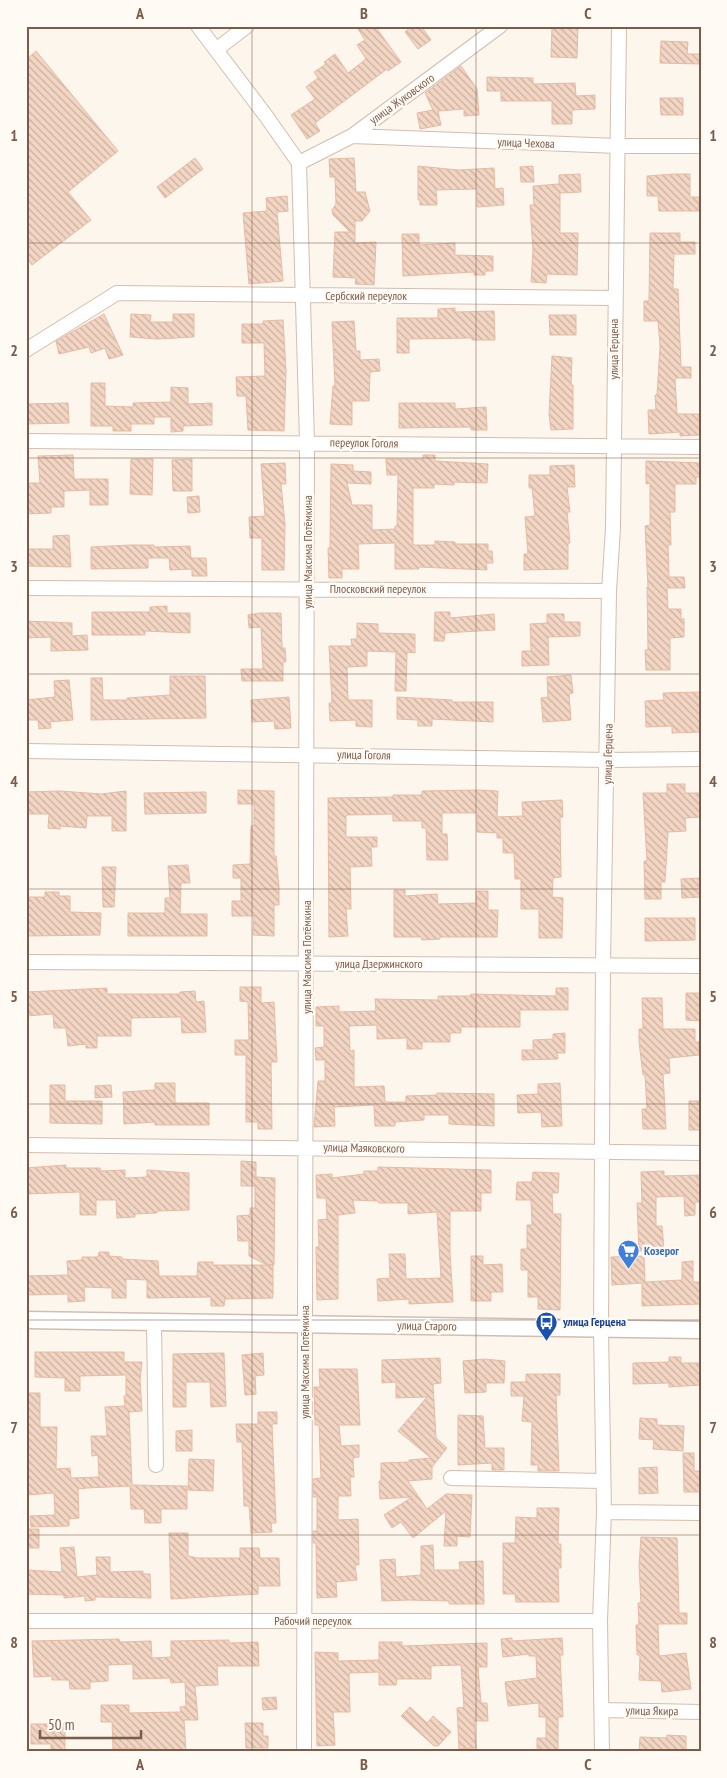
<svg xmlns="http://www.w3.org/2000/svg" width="727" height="1778" viewBox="0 0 727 1778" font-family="'PT Sans Narrow',sans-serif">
<defs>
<pattern id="building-back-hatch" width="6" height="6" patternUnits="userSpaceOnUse" patternTransform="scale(1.25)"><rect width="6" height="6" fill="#f3d5c3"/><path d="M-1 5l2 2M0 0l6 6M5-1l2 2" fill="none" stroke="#cab0a1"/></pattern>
</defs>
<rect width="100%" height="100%" fill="#fdf6ec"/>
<!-- building -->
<path fill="url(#building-back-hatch)" stroke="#e6bba3" d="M356,26H375L401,62L388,71L387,69L315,123L320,131L307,139L291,115L315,99L306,87L318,78L314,72L326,64L324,62L335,54L348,73L366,59L357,45L365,40Z
M412,26H421L431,40L418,49L405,32Z
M552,26H578L577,58L551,57Z
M661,41L688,42L687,54H701V64L660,63Z
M36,51L118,151L68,192L91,220L32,265L26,257V60Z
M461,66L477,89L479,115L464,116V109L438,111L441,125L420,129L417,113L433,110L425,93Z
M487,77L533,78V84L575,83L576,96L595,95V109L572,110V124H552V101H501V91H487Z
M660,98H683V115H661Z
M195,158L203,169L165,198L157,187Z
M354,158L356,192H365L370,211L362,221H355V243L376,242L374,285L355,284L356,278L333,277L335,232H350L333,215L332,210L336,204L335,177H330L329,159Z
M418,166L458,170L494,168L495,189L503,188L504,205L477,207V189L436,190L437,205H420V200H418Z
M533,166L534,182H521L520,167Z
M580,174L581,192L560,193V233H578L577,275L547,274L546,283L531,282L533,250L530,205H534L533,186L559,184V175Z
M675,174H690V197H699V211H659L658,196H647V176Z
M287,196L288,211L277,212L283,281L249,284L243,213L267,211L266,198Z
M650,233H680V242H695V254H674L673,289H678L681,367H691V378H675L677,414H699L700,435L680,436V432L649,434L648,410H656L655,395H657L660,346L658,321H644V301H649Z
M402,234H419V245L455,243V255L493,256V271H485V275H474V272L403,276Z
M455,308V312L494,311L495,340H472V338L409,339V353H397V318H438V309Z
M104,314L123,355L109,359L105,348L91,353L89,347L59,354L56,341Z
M131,314L151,315L150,322H173V314H194V337L157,339L130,337Z
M549,315H576V335H550Z
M283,320L286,371L284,431L248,430L246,396H237L236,377L265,376L264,343H242V324H263V321Z
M354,321L356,351H360V360L379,359L380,371L370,372L369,401H352V425L330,424L333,386H335L332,322Z
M552,356L572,358L571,385H573V429L551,430L549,414Z
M91,383H105V406L133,407V403L171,402V387L188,388V404L212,403V425L183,426V431L171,432V417H154V424H131V431H113V426H91Z
M68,403L69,423L26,424V404Z
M399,403H455V409L486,407L487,430H471V427L399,428Z
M73,455L74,479H108V505H90V490L64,491V507H51V513L26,514V483H40L38,456Z
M423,455H435V461L488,464L487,483L454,482V485L434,484V488H413V545H435V541L455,542V544H488V551H492L493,563H486L487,570L419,567V569H395V543L358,544L359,569H342V578H329L328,548H330L331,464L353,465V471L371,472V484L347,483L352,505H372V530L395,529V526H397L398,475H387L386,459H423Z
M131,459H153L152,495L130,494Z
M192,459V491H173L172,460Z
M646,461L701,463V477H696V484H675V512H670L671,545H668L669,577H684L685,588H667L668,609H681V619H684V637L670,638V670H646L645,650H648L647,587H648L645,526L650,525V483L646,484Z
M285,463L286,484H281L285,524L284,570H262V538H250L249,517L265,516L261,464Z
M574,465L575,487H567L570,512H567L570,543H568V569L524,570V554H528L525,517L535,516L532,488H529V475H550V466Z
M199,496L200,512L188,513L187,497Z
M69,535L71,567L26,566V549H53V536Z
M130,545H154V547L190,546L191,558H206L207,576H192V569L170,570L169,558H148V568L91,569V547Z
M167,606V613H190V633L145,631V635H92V612H150V607Z
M435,612H450V618L494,614L495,630L445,633L444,641H434Z
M261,613H281L282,648H285L286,662H283V681H242L241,669H263L261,627L249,628L248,615Z
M547,614H564V622H580V636L548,637L549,665L522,666V651H531L530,624L547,623Z
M26,621L72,623V636L87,635L88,650L51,651V637L26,638Z
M357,623L378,624V633L415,634V653L407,652L406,691H395L396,652L367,651V666L347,667L348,700H372V727L356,726V720L330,721L329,703H332L329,646H352L351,639H357Z
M571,675L573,693L569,694L571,720L543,722L541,698L548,697L547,677Z
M170,676H205L206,718L91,720V678H102L103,700H127V698L170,695Z
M69,680L73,720L50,722L51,728L39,729L38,720H26V700L55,697L54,681Z
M700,692L701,732L672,733V726L646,727L645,701L664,700L663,693Z
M289,697L291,728L275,729L274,721L252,722L251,700Z
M397,697L452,700V702H493V722L432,719V726H418V720L397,719Z
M667,784H685V793H701V817L685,818L686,831L668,832L665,882H661V899H645L644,861H647L643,793H667Z
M238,790L274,791V856H276L279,887V905H274V936L253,935L254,916H232V901H241V878H233V865L250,864L251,826H254V804H238Z
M478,790L498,791L497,817L523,816L522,802L562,800L563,817H560L561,877L553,878L552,897L563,898L562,938H539V909H521V879H515L514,853H503V838H497V833L477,832V813H442V834H447L448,860H427L426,828H422V821H393V814L346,815V837H377V847H371L372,866L350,867L351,909H346L348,936L329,937L328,798L393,797V795H422V791Z
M60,791L101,794L126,791V831H112V816H87L86,828L60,826V829L48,828L49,814H26V792Z
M206,792V813L145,814L144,793Z
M188,865L190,883H181L180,914H207V936H128V913H165V898H170L168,866Z
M102,867H116L114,907H103Z
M701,878V897L682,898L681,879Z
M394,890H405V896L437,894L438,904L476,903V891H488V910H498L497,937H440V939L422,940L421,937H394Z
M45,892H59V896H70V912L101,913L100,935L26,936V897H45Z
M645,918H695V940L645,941Z
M240,987H261V1003L274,1002L277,1062H271L272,1129H258V1122H246V1055H235V1040H249L248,1002L240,1001Z
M107,988V994H180V992L195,991L196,1002L204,1001L206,1032L182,1033L181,1017L131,1018V1036H97V1048H86V1044L68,1046L66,1028H54L53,1014L26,1016V992Z
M556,988H568V1010H520V1027H461V1033H450V1042H422V1049H407V1038L377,1039V1025L349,1026L350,1051L354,1050V1087L384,1086L385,1102H406V1096L437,1095V1093L494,1094V1126L449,1124V1115H424V1120L395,1122V1126H375L374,1105L334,1107L335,1126L314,1127L318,1081H325V1060H316L315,1048L324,1047V1026H316V1007L339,1006V1012L376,1011L375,999L438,1000V996H470L471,994L556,996Z
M686,993H701V1021L686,1020Z
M642,998H662L663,1029H695V1042H699V1055L669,1058L670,1073L663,1074L666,1129H643L642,1109H647L645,1075H643L639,1042V1029H643Z
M565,1033V1053H557L558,1059L522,1060V1050H533V1040L553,1039V1034Z
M155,1083H175V1103H209V1125H155V1122L124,1124L123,1092L155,1090Z
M560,1083L562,1126L542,1127L541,1112L518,1113L517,1095L538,1094V1084Z
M50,1085H65V1101H102V1124L50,1123Z
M111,1085L112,1097L95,1098V1086Z
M689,1101H701V1130H689Z
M241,1161L256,1162V1177L275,1178L274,1265H267L249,1256V1241H238L237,1216L250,1215V1208H255V1186H241Z
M66,1165V1168H100L101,1171L125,1170V1178L147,1177V1170L189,1173V1210L157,1211V1213L135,1214V1217L117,1218L116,1200H96V1215H80V1192L26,1194V1168Z
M378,1167L491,1170V1193H481V1211H450V1253L453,1302L409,1304V1299L378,1301L377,1279L390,1278L389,1254H405L406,1279L441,1278L437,1212L408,1214V1203H379L378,1201L353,1200L355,1213L338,1215V1299L317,1300L316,1247H319L318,1220L327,1219L326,1198H317L316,1175L332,1174V1178L364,1174V1171H378Z
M664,1171V1176L701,1175V1202H695V1215L685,1216L684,1196L656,1197V1226H662L664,1249L639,1251L637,1203H642L641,1172Z
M533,1172L559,1173L558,1193H552L553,1214H561L560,1310L538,1309V1297H528V1270H521V1249H527V1225H532L531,1200H516L517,1182H532Z
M99,1252H109V1256L122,1257V1259L158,1261L159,1276H197L198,1262H213V1265H273V1298L225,1299L224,1306H211V1297L147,1298V1280L126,1279V1298H112V1288L84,1287L85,1301L68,1302V1294L26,1295V1276L68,1275L67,1261L82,1260V1257H98Z
M471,1256H483V1265L502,1264L503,1292H491V1301H471Z
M644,1256L645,1282L682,1280V1262L693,1261V1282H701V1304L642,1306V1283L612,1285L611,1257Z
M35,1352H124V1362H142L140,1380L142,1411L129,1412L132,1485L187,1486V1509H161V1523H145L144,1509H131L130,1486L87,1488L78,1489L79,1518L69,1519V1526L31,1527L30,1516L55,1515L54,1493L27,1495L26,1450H29L26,1393H40V1427H57L56,1469L70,1468L71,1478L99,1477L98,1455L92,1456L91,1436H107L105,1407L125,1406L124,1396H126V1375L80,1376V1391H65V1378L35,1377Z
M224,1353L226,1406L211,1407L210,1382H186V1407H173V1354Z
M263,1353L264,1375L255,1376L256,1394L245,1395L242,1355Z
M669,1357H681V1363H701V1385L669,1387V1383L633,1384V1363L669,1362Z
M440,1358L441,1383L433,1384L436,1438L447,1448L432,1467V1479L408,1481L427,1509L446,1494L472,1495L470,1537L457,1536V1546H444L446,1511L413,1538L401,1522L392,1528L384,1515L412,1497L380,1499L379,1481H381V1463L409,1462V1460L431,1458L398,1431L427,1397L396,1398V1382L382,1383V1360Z
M485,1359L505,1361L504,1383H486V1392L465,1393L463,1361Z
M319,1369H357L360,1425H339L341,1446L359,1445V1457L353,1458L354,1477H350L351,1496H338V1520L358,1519L359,1565H355L357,1580L336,1582L337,1597L317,1598L316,1543H313V1531H317V1497H313V1479L321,1478L319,1425H315L314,1387H320Z
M526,1374H560V1395H556L559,1471H538V1465H531L532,1422L522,1421L524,1396H511V1382H526Z
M258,1412H277V1424H272L276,1523H271L272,1532L251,1533L249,1506H244L242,1442H237L236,1424H258Z
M458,1415L483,1416L485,1448H504V1470H492V1463L458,1465Z
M640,1418L657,1419V1425L684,1426L683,1451L653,1449L654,1440L639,1439Z
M192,1430V1451H176V1431Z
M683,1453H694V1471H701V1492H684Z
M189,1459L214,1460L213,1491L188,1490Z
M657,1467L658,1493L639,1494V1468Z
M537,1508H559L558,1544H561V1568H558L559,1602H516L515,1594H503V1543H515L516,1517L537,1518Z
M26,1529H39V1548H26Z
M169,1533H188V1556L198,1558H240V1548H259L260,1558H279L280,1586H258V1594L171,1599Z
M641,1537L677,1538L679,1613H687V1624H658L659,1656L686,1653L691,1689L662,1692L661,1681L639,1680L640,1655H637L636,1625H639L638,1603H641L639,1566Z
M433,1545L434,1570H460L459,1562L483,1561L484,1604H449V1601L409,1600L382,1601L380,1560L395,1559L396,1577L421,1575V1546Z
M74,1547L77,1577L97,1575L96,1557H110V1572L143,1571V1574H150L151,1598L95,1597V1600L85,1601V1596L64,1598V1595L26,1594V1570L62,1572L60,1548Z
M512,1638V1641L562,1638L563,1655H560L563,1717H558V1752H537V1738H546V1717H539V1703L508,1706L505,1682L537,1678L536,1656H529V1654L503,1657L501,1639Z
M119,1639L120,1642L151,1641L152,1658L171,1657V1641L229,1640V1643L258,1642L259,1666H217L218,1685L195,1686L198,1720H184L186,1752H149V1748L113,1749L112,1722H101V1705H129V1713L181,1712L180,1707L186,1706L185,1682L171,1683L170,1678L133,1679V1664L108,1665V1681L90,1682V1689H70L69,1680H52V1676L34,1677L32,1641Z
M379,1642H402V1646L487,1643V1667H478L481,1703H487L488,1721H474L476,1748L459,1749L457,1708L464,1707L461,1665L431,1666V1679H397L396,1685H379V1672L349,1673L350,1712H333L335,1745L317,1746L315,1652L338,1653V1661L379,1660Z
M276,1697L277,1709L263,1710L262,1698Z
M410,1707L427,1723L433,1716L451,1732L438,1746H434L401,1716Z
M245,1723H263V1736H268V1748H246Z
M31,1724H65V1752H51V1744H31Z
M667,1735L686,1736V1751L639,1752L640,1737L667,1738Z"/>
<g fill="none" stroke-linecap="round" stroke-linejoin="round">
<defs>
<path id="minor" d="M198,26L266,116L299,163
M217,49L247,26
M352,136L618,146H701
M299,163L307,442L304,1752
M299,163L352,136L500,26
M26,350L117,293L615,298
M26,441L701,447
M26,588L609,591
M26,751L608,760L701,759
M26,962L701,966
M26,1145L701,1153
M154,1322L156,1465
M451,1478L603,1481
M604,1512L701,1513
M26,1621H600
M603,1710L701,1712
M602,1752L600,1621L604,1512L601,1330L603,965L609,591L613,528L619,26"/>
<path id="tertiary" d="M26,1320L701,1330"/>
</defs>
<!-- minor casing -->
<use href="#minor" stroke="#d1beb0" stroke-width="16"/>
<!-- tertiary casing -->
<use href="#tertiary" stroke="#d1beb0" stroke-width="19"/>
<!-- minor -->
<use href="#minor" stroke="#fff" stroke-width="14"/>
<!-- tertiary -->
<use href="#tertiary" stroke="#fff" stroke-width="16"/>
</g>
<!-- grid -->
<path fill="none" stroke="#7a5c4d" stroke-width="1" stroke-opacity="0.55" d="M252,26V1752M476,26V1752M26,243H701M26,458H701M26,674H701M26,889H701M26,1104H701M26,1320H701M26,1535H701"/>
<!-- icons -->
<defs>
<symbol id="supermarket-pin" viewBox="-11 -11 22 30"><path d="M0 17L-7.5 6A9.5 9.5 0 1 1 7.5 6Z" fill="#3f7fe0" stroke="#fffaf3"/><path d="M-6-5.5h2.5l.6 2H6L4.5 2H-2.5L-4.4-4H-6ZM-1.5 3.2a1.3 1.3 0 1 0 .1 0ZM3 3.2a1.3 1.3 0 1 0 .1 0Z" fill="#fff"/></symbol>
<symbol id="bus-pin" viewBox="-11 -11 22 30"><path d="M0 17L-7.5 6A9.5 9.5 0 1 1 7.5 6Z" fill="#1a4fb4" stroke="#fffaf3"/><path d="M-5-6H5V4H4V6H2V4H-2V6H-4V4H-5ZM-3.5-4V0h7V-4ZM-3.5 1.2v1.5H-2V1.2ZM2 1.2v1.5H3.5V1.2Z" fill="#fff"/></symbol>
</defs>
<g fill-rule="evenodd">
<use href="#supermarket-pin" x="616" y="1238" width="25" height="34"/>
<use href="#bus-pin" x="534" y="1310" width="25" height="34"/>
</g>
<g text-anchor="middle" stroke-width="5" stroke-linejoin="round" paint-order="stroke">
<!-- street labels -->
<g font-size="12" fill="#7a5c4d" stroke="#fffaf3">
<text transform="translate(402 99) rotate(-36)" y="4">улица Жуковского</text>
<text transform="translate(526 143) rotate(2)" y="4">улица Чехова</text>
<text x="366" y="300">Сербский переулок</text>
<text transform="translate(614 349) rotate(-90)" y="4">улица Герцена</text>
<text transform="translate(364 443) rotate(1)" y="4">переулок Гоголя</text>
<text transform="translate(308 552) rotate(-90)" y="4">улица Максима Потёмкина</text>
<text x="378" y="593">Плосковский переулок</text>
<text transform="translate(608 754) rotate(-89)" y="4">улица Герцена</text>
<text transform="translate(364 755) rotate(1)" y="4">улица Гоголя</text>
<text transform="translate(307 957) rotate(-90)" y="4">улица Максима Потёмкина</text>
<text x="379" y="968">улица Дзержинского</text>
<text transform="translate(364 1148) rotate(1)" y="4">улица Маяковского</text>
<text transform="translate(427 1326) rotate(1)" y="4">улица Старого</text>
<text transform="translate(305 1362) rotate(-90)" y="4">улица Максима Потёмкина</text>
<text x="313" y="1625">Рабочий переулок</text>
<text transform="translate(652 1711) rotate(1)" y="4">улица Якира</text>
</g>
<!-- shop labels -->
<g font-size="12" font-weight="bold" fill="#366cbe" stroke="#fffaf3" text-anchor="start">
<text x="644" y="1255">Козерог</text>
</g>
<!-- transit labels -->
<g font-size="12" font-weight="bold" fill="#164399" stroke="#fffaf3" text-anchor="start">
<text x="563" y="1326">улица Герцена</text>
</g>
</g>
<!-- border -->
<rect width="727" height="1778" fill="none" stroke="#fffaf3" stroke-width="55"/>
<!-- scale -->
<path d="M40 1730v8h101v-8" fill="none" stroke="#7a5c4d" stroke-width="2.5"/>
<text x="48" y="1730" font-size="15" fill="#7a5c4d" stroke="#fffaf3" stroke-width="4" paint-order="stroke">50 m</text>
<rect x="28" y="28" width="672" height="1722" fill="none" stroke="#7a5c4d" stroke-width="2"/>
<g font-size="16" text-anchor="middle" font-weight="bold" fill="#7a5c4d">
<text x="140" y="19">A</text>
<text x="364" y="19">B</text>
<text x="588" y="19">C</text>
<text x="14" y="141">1</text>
<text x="713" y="141">1</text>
<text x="14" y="356">2</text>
<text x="713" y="356">2</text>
<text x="14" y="572">3</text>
<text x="713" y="572">3</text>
<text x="14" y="787">4</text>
<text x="713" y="787">4</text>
<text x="14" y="1002">5</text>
<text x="713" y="1002">5</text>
<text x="14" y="1218">6</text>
<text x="713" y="1218">6</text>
<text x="14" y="1433">7</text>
<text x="713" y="1433">7</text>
<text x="14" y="1648">8</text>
<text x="713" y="1648">8</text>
<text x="140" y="1770">A</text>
<text x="364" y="1770">B</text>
<text x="588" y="1770">C</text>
</g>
</svg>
